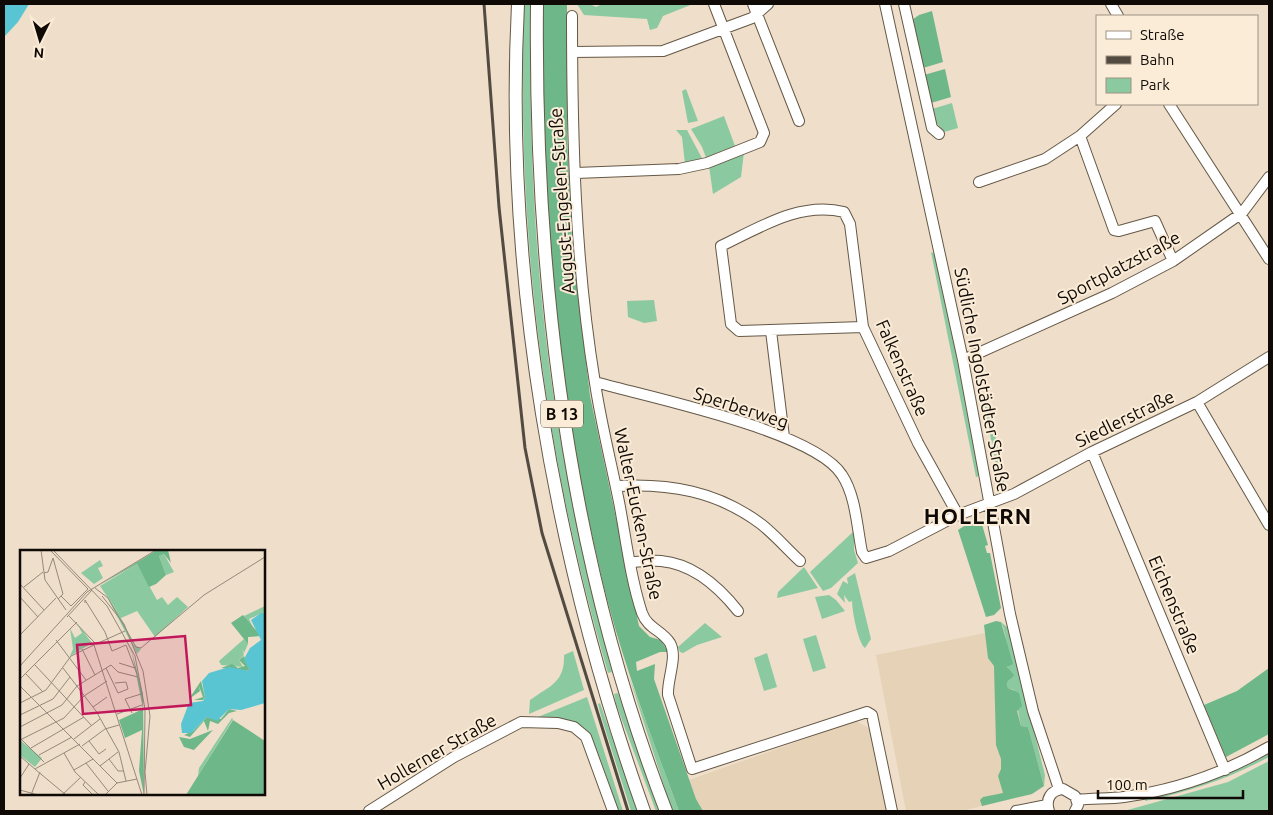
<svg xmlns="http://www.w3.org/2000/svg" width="1273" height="815" viewBox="0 0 1273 815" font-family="Ubuntu,sans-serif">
<rect width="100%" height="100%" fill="#eedeca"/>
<!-- built -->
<path fill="#e6d2b7" d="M1005,629L1044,786L1032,794L961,811H906L876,655Z
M856,721L870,729L887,811H703L696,799L689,780Z"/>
<!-- green -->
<path fill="#8bcaa1" d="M524,4H531C528,160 537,316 566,470C578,537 595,605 612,672L608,673C544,457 516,229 524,4Z
M577,4H590L596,7L602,4H693L663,16L657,28L650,30L647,19L584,15Z
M686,89L698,121L688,123L682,91Z
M952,103L958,128L944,132L935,121L932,109Z
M724,116L735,146L712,155L711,158L707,160L702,147L691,129Z
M676,130H687L704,162L685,164L682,137Z
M744,152L741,177L713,194L709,166Z
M931,252L935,254L965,394L979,476L976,477Z
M654,300L657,321L644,323L628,317L627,301Z
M985,407H990L1006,492L1004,493L1000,489Z
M854,531V550L858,563L831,588L823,591L810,572Z
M804,567L818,588L777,598L778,592Z
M855,573L871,639L865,648C858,643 852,610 852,601L849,602L844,595L845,603L837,594L843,581L848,584L847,578Z
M829,595L836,600L845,611L822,619L815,597Z
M1001,622L1007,627L1010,637L1045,775L1044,786L1028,727L1021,726L1014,690L1008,688C1005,682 1008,677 1008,671C1007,656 1008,636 1001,622Z
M705,623L722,637L697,645L683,653L680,652L678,647Z
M816,635L826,668L813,672L803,639Z
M573,651L584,690L529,714L530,700C549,686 565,683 564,655Z
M767,653L777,687L764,691L754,658Z
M629,676L679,811H672Z
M618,693L659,811H656L616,704L614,694Z
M587,697L623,811H618C611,792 596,733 578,724C566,717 546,719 533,719Z
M600,703L638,811H631L601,716L598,704Z
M1269,754V757C1230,778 1189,792 1145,801V798C1188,790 1230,776 1269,754Z
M1269,761V811H1124L1228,782Z"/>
<!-- forest -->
<path fill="#6eb789" d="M543,4H567V139L572,241L590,396L639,626L650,637L661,640L668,652H660L636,662L637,671L655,664L654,679L696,799L703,811H679C651,735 621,659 602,579C570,445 551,308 544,170C542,114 543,59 543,4Z
M932,11L943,62L923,68L912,20L919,15Z
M945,69L951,97L931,103L924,75Z
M975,519L981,521L988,545L985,546L987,553H990L1001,608L994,615L986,617L958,530Z
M996,621L1001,622L1013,664L1007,667L1014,675C1011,681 1004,679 1008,688L1019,693L1022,706L1017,711L1021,726L1028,727L1044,786L1032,794L982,806L980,800L983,797L1003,793L998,776L1001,769V759L996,745L994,666L988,658L984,625Z
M1269,668V734L1226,757L1204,705L1237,691Z"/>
<!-- water -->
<path fill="#59c5d2" d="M4,4H29L18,22L4,37Z"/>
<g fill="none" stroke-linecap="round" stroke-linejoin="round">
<defs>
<path id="minor" d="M753,4L799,121
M885,4L963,360L1010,614L1033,711L1059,789
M904,4L932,128L939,134
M1111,4L1118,16
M572,16C572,138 575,262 595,383C601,423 611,462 619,502C626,538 630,577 642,613C648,629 662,630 670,643C678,657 667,679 668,695L692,769L867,712L872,715L892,811
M572,52L663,51L752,18L768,4
M1169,104L1269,259
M1080,136L1114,230L1119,231L1155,221L1173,261
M576,173L679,169L707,163L760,142L764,133L714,4
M979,182L1045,159L1080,136L1116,104
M863,327L739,331L731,324L721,246C759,228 800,201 844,212L850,224L863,327L918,443L958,515
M771,331L784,437
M963,360L1112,293L1173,261L1242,213L1269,177
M595,382C648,397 815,431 842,475C856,496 857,528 862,552L866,558L889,551L958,515L1014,494L1092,452L1197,402L1269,357
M1197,402L1269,525
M1092,452L1225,770
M616,486C669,483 717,491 761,524C775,535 787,549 800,561
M630,562C640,562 651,560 661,561C694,564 719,587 738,611
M1077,800C1092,798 1108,799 1124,797C1176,790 1224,773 1269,747
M369,811L454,757L521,722L558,723L574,727L586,737L613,811
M1016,811L1047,805
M1049,811C1045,799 1051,790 1063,789L1075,796L1078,805L1075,811"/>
<path id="major" d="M518,4C504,273 554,558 644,811
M537,4C534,278 567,554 666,811"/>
</defs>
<!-- minor casing -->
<use href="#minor" stroke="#655846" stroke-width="12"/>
<!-- major casing -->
<use href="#major" stroke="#655846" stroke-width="14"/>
<!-- minor -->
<use href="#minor" stroke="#fff" stroke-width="10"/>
<!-- major -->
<use href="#major" stroke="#fff" stroke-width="12"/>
<!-- rail -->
<path stroke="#534a41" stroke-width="3" d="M484,4L499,207L525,448L542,533L628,811"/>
</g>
<g text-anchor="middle" stroke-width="4" stroke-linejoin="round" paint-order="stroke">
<!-- shield labels -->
<rect fill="#fbecd7" stroke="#564e44" stroke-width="1" x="541" y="400.5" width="42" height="27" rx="4"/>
<g font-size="16" font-weight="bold" fill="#0f0a05">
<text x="562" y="420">B 13</text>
</g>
<!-- street labels -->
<g font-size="18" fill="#0f0a05" stroke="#fbecd7">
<text transform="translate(562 201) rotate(-94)" y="6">August-Engelen-Straße</text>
<text transform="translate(1119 268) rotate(-28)" y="6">Sportplatzstraße</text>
<text transform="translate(902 368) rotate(66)" y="6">Falkenstraße</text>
<text transform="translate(982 380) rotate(79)" y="6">Südliche Ingolstädter Straße</text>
<text transform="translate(741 408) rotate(18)" y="6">Sperberweg</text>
<text transform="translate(1125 419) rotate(-26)" y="6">Siedlerstraße</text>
<text transform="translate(638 514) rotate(78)" y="6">Walter-Eucken-Straße</text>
<text transform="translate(1174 605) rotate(67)" y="6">Eichenstraße</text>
<text transform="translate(437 752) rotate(-30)" y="6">Hollerner Straße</text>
</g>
<!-- district labels -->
<g font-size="22" font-weight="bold" letter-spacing="1" fill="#0f0a05" stroke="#fbecd7">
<text x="978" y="524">HOLLERN</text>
</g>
</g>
<!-- overview -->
<g transform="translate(20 550)">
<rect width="245" height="245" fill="#eedeca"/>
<path d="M144,4L154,22L146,25L139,6ZM80,10L83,16L78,18L83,28L74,34L61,23ZM117,14L137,50L142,47L148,55L157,47L168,57L135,87L117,61L101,68L114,95L121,99L117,104L88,49L99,64L80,36ZM245,56V62L229,69L235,82L224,66ZM57,73L72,93L50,106L53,99L50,78L55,88L62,83ZM224,89L228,94L224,103L222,99L224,105L219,110L223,117L201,115L199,111ZM212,168L213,169L178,226L179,218ZM1,191L22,208L15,217L0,205Z" fill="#8bcaa1"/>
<path d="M137,0H148L151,13L144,4L139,6L146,25L136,34L129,37L117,14L76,37ZM223,65L241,86L228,87V94L211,73ZM103,85L112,102L123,144L124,245L119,221L122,180L105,188L99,170L123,159L112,103ZM224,106L230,121L201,118L212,114L218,118L225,116L219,110ZM181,131L185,147L183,150H174L183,147L179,136L180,141L169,149ZM209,159L217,161L209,163L198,174L190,171L188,181L184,171L170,187L164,185L173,181L187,167L201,169ZM213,170L245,191V245H166ZM193,180L174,200L164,197L159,187L170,189Z" fill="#6eb789"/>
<path d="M241,63H245V153L221,160L209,159L197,171L187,167L171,183H162L161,174L169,153L183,151L185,147L182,131L189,123L209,117L230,121L224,109L230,98L241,90L231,70Z" fill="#59c5d2"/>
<path fill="none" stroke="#95897b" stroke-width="1" d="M21,0L25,30L46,60M30,0L68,39L51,56L41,46M33,0L87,56L115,106L125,159L124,245M33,8L43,44L38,49M24,23L28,22L33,8M0,34L24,60M4,37L23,22M75,38L88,48L116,97L121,98L184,45L245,7M82,46L104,74L123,121L130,166L125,222L127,245M0,47L18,67M65,53V50L85,82L92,101L106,95L117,124M48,65L75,93M47,67L72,40M0,85L36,48M36,90L66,130M76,94L105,81M74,95L122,245M62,99L75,125M99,113L115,118M14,114L72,176M0,116L67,42L136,0M43,118L76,161L99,202L106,231M86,118L98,143L108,139L106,132L95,133M5,123L23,142M0,129L57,72M0,136L97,233M0,153L26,140L51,106L74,95M73,157L87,147M112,163L105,149L121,144M97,164L122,155M0,165L33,149L50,127M0,177L42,155L57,136L91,115L98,122L118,127M1,189L24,212M54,189L80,169M0,190L44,168L64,146L87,131M69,191L79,204L86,199M62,196L85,179L99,175M11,198L64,167M44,203L55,222L79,245M19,205L52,187M0,206L16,220M89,209L98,221H104M66,213L88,241M80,216L98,202M15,219L60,194M16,220L46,245M54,220L73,209M0,228L9,214M65,232L63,235L73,245M0,240L18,245M11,245L20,222M42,245L61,227M85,245L97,233L117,229"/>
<path fill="#c2185b" fill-opacity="0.15" stroke="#c2185b" stroke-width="2.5" d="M165,86L171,155L63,164L57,95Z"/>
<rect width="245" height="245" fill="none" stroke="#0f0a05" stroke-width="2.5"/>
</g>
<!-- border -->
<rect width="1273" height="815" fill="none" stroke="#0f0a05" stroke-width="10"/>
<!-- legend -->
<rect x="1096" y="15" width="162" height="90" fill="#fbecd7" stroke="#9d9283"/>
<rect x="1106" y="31" width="25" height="8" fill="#ffffff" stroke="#9d9283"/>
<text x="1140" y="40" font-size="15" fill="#0f0a05">Straße</text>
<rect x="1106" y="56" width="25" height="8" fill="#534a41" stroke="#9d9283"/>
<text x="1140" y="65" font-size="15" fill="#0f0a05">Bahn</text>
<rect x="1106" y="78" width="25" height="15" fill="#8bcaa1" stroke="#9d9283"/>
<text x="1140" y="90" font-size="15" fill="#0f0a05">Park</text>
<!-- north arrow -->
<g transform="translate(40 40) rotate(185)" stroke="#fbecd7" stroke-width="4" paint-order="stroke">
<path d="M0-4L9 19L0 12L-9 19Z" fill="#0f0a05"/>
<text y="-8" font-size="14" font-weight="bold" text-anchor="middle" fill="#0f0a05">N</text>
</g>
<!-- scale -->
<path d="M1098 790v8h145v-8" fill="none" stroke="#0f0a05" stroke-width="2.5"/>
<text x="1106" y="790" font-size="15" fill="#0f0a05" stroke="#fbecd7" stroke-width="4" paint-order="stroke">100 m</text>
</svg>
